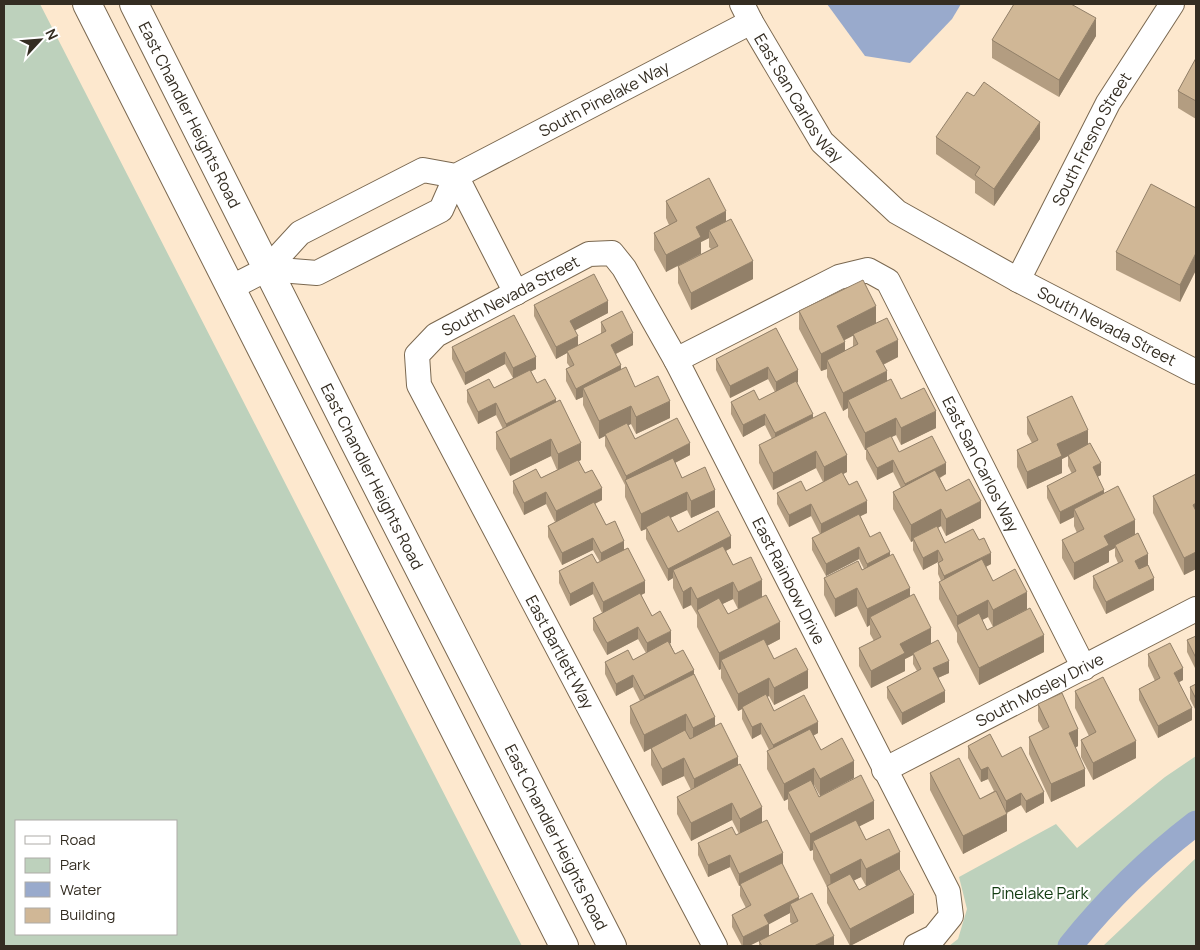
<svg xmlns="http://www.w3.org/2000/svg" width="1200" height="950" viewBox="0 0 1200 950" font-family="Manrope,sans-serif">
<rect width="100%" height="100%" fill="#fde8ce"/>
<!-- green -->
<path fill="#bdd1bc" fill-rule="evenodd" d="M4,4H40L522,946H4ZM16,821H176V934H16Z
M1196,756V817L1134,869L1063,946H949L958,939L967,909L959,877L1056,824L1077,848L1165,777Z
M1196,858V946H1103Z"/>
<!-- water -->
<path fill="#9ac" d="M827,4H961L952,19L910,63L865,56Z"/>
<g fill="none" stroke-linecap="round" stroke-linejoin="round">
<!-- canal -->
<path stroke="#9ac" stroke-width="25" d="M1070,946C1107,900 1149,859 1196,823"/>
<defs>
<g id="minor">
<path id="s1" d="M742,4L751,22L822,142L897,212L1018,280L1196,372"/>
<path d="M456,176L516,293"/>
<path d="M267,269L317,273L441,210L456,176"/>
<path id="s2" d="M1018,280L1108,103L1172,4"/>
<path id="s3" d="M230,288L267,269L300,233L423,170L456,176L751,22"/>
<path id="s4" d="M676,360L839,277L868,270L888,281L1084,668"/>
<path id="s5" d="M884,770L1196,609"/>
<path id="s6" d="M715,946L419,385L417,355L436,335L589,254L612,253L624,268L676,360L948,892L951,916L934,937L916,946"/>
</g>
<g id="secondary">
<path d="M87,4L564,946"/>
<path id="s7" d="M134,4L355,443L612,946"/>
</g>
</defs>
<!-- minor casing -->
<use href="#minor" stroke="#7a6850" stroke-width="26"/>
<!-- secondary casing -->
<use href="#secondary" stroke="#7a6850" stroke-width="30"/>
<!-- minor -->
<use href="#minor" stroke="#fff" stroke-width="24"/>
<!-- secondary -->
<use href="#secondary" stroke="#fff" stroke-width="28"/>
</g>
<!-- wall -->
<path fill="#b39d81" fill-rule="evenodd" d="M1096,36L1059,97L992,58V40Z
M1196,58V119L1178,108V91Z
M936,137L1040,139L994,206L975,193V181L936,154Z
M666,201L726,221L753,279L691,310L678,283V266L711,249L709,247V238L701,242L666,272L654,250V233L669,225L666,218Z
M1196,208V270L1180,302L1116,270V252Z
M534,305L608,313L575,330L578,346L601,334V322L633,345L616,354L621,370L635,387L670,418L636,434L631,424L628,425L635,439L690,455L675,463L682,478L715,507L691,518L687,510L670,518L678,532L731,548L726,551L733,565L762,597L738,609L733,599L722,604L728,614L780,639L767,646L774,659L808,688L774,705L769,696L767,697L774,711L818,733L813,736L821,750L854,778L821,796L874,819L859,826L866,840L899,869L914,913L850,946L827,903V887L813,859V850L810,851L788,809V799L784,801L767,769V751L769,750L761,734L752,739L742,719V709L738,711L721,678V669L719,670L697,627V615L691,605L683,609L673,588V578L668,581L646,539V529L641,531L625,497V485L605,446V436L599,439L583,405V397L576,400L566,381V369L570,367L567,363V353L556,359L534,316ZM814,785L820,796L819,797L813,786ZM861,877L866,886L859,890L854,880Z
M799,311L876,323L898,357L883,365L887,381L901,399L936,428L901,445L896,435L891,437L899,452L946,474L940,478L946,491L981,518L946,536L941,526L938,528L945,543L991,564L986,567L993,581L1027,609L1044,652L979,685L957,642V633L939,599V582L941,581L938,574V562L923,570L913,550V541L911,542L893,509V492L901,488L893,472L877,480L866,459V450H865L848,417V408L843,411L827,377V369L821,371L799,329ZM853,335V347L845,351L844,340ZM988,617L993,627L987,630L982,620Z
M514,315L536,369L531,371L537,383L556,402L581,460L578,461L585,473L602,500L595,504L606,525L624,549L645,593L641,595L652,616L671,643H670L675,654L694,674L715,726L738,765L762,822L799,900L834,946H759V941L749,946H742L732,927V915L746,908L740,896V885L739,886L730,867L708,877L698,855V843L736,835L739,834L732,820L691,841L677,814V797L691,790L684,776L662,786L651,765V748L644,752L630,723V706L640,701L633,687L616,696L605,674V662L633,660L646,653L638,639L607,655L593,630V618L602,613L593,594L570,606L559,583V571L600,562L593,550L562,565L548,537V526L555,522L546,504L524,515L513,493V481L541,478L557,470L551,456L510,476L496,449V432L503,429L496,415L478,424L467,402V390L494,388L513,378L505,364L465,385L452,359V347ZM790,913V922L792,924L769,936L768,924Z
M776,328L798,382L797,383L813,418L847,472L843,474L849,485L867,513L860,516L870,537L890,556L910,596L931,643L949,673L938,678L945,702L902,725L887,698V687L917,671L913,664V655L905,659V671L871,688L859,666V648L874,641L870,634V625L867,627L857,606L835,617L824,595V578L864,569L859,559L826,576L812,550V538L820,534L811,516L789,527L777,504V493L806,491L823,482L816,468L773,490L759,463V445L772,439L765,425L743,437L731,414V402L759,400L775,392L768,379L730,398L716,370V359Z
M1027,417L1088,444L1101,475L1097,477L1104,493L1135,534L1148,566L1154,590L1106,614L1093,588V576L1118,563L1115,556V548L1109,551V562L1074,580L1062,558V540L1077,533L1074,526V517L1060,524L1047,498V486L1072,474L1068,466V456L1062,459V473L1027,489L1017,467V450L1032,443L1027,434Z
M1196,474V569L1184,575L1153,513V496Z
M1196,636V670L1187,652V640Z
M1148,654L1183,680L1179,682L1192,720L1158,738L1139,700V689L1155,681L1148,666Z
M1196,684V711L1190,699V687Z
M1075,691L1136,758L1093,780L1081,757V740L1089,736L1075,708Z
M1038,704L1078,746L1075,748L1085,786L1051,802L1029,754V737L1043,730L1038,721Z
M968,746L1002,757L1044,803L1026,813L1021,805L1007,813V831L963,854L930,790V773L980,799L994,791L988,779L981,782L968,758Z"/>
<!-- shaded-wall -->
<path fill="#928069" d="M1096,18V36L1059,97V80Z
M1040,122V139L994,206V189Z
M726,211V229L709,230V238L701,242V254L666,272V255L696,227Z
M1196,253V270L1180,302V285Z
M753,261V279L691,310V293Z
M608,301V313L570,333V321Z
M876,306V324L837,344V326Z
M633,333V345L611,356V345Z
M578,336V348L567,351V353L556,359V347Z
M898,340V357L876,368V351Z
M845,342V359L827,360V369L821,371V354Z
M505,352V364L465,385V373Z
M536,357V369L513,380V368Z
M621,365V377L583,388V397L576,400V389Z
M768,367V379L730,398V386Z
M798,370V382L776,394V382Z
M887,371V389L848,400V408L843,411V393Z
M556,399V411L506,436V424Z
M670,401V418L636,434V417Z
M496,403V415L478,424V412Z
M631,406V424L606,436L605,434V436L599,439V421Z
M936,411V428L901,445V428Z
M765,414V425L743,437V425Z
M813,414V426L775,445V433Z
M896,418V435L867,449L866,448V450H865V433Z
M1088,430V447L1068,455V456L1062,459V473L1027,489V472L1057,444Z
M551,439V456L510,476V459Z
M581,443V460L558,472V454Z
M690,443V455L628,487L626,483V476Z
M816,451V468L773,490V473Z
M847,455V472L824,484V467Z
M893,460V472L877,480V468Z
M946,463V474L905,496V484Z
M1101,463V475L1093,479V467Z
M602,488V500L556,523V511Z
M715,490V507L691,518V501Z
M1104,490V502L1074,509V517L1060,524V512Z
M546,492V504L524,515V503Z
M687,492V510L647,529L646,527V529L641,531V514Z
M867,501V513L821,536V524Z
M981,501V518L946,536V519Z
M1196,503V520L1193,505Z
M811,504V516L789,527V515Z
M941,509V526L914,540L913,538V541L911,542V525Z
M1135,520V538L1115,545V548L1109,551V562L1074,580V563L1104,536Z
M731,536V548L676,577L673,570V578L668,581V569Z
M593,538V550L562,565V553Z
M624,541V553L601,565V553Z
M859,547V559L826,576V564Z
M938,550V562L923,570V558Z
M890,552V564L867,576V564Z
M1196,552V569L1184,575V558Z
M991,553V564L944,588V576Z
M1148,554V566L1135,573V561Z
M1154,578V590L1106,614V602Z
M762,580V597L738,609V592Z
M645,581V593L603,614V602Z
M593,582V594L570,606V594Z
M733,582V599L700,615L697,611V599Z
M691,587V605L683,609V592Z
M857,588V606L835,617V599Z
M910,588V605L870,617V625L867,627V609Z
M1027,592V609L993,627V610Z
M988,600V617L960,631L957,625V616Z
M780,622V639L725,667L721,660V669L719,670V653Z
M638,627V639L607,655V643Z
M931,628V646L913,653V655L905,659V671L871,688V671L900,644Z
M671,631V643L647,655V643Z
M1044,635V652L979,685V668Z
M949,661V673L933,680V668Z
M1183,668V680L1174,685V673Z
M694,670V682L644,708V696Z
M808,670V688L774,705V688Z
M633,675V687L616,696V684Z
M769,678V696L743,709L742,707V709L738,711V694Z
M945,691V702L902,725V713Z
M1192,708V720L1158,738V726Z
M686,714V731L644,752V735Z
M715,717V734L693,745V728Z
M818,722V733L773,756V745Z
M761,723V734L752,739V727Z
M1078,729V746L1069,751V733Z
M1136,741V758L1093,780V763Z
M738,757V774L694,796V779Z
M684,758V776L662,786V769Z
M854,761V778L820,796V779Z
M988,767V779L981,782V770Z
M814,768V785L791,797L788,792V799L784,801V784Z
M1085,769V786L1051,802V784Z
M1044,792V803L1026,813V801Z
M1021,793V805L1006,813V801Z
M874,801V819L817,848L813,841V850L810,851V834Z
M732,803V820L691,841V823Z
M762,807V825L740,836V819Z
M1007,814V831L963,854V836Z
M900,852V869L866,886V869Z
M783,853V865L739,886V874Z
M730,855V867L708,877V865Z
M861,859V877L831,892L830,875Z
M914,895V913L850,946V929Z
M799,897V909L790,904V913L764,927V915Z
M769,924V936L749,946H743V937Z
M834,936V946H814Z"/>
<!-- building -->
<path fill="#d0b796" stroke="#928069" d="M1014,4H1071L1096,18L1059,80L992,40Z
M1196,58V101L1178,91Z
M984,82L1040,122L994,189L975,175L980,167L936,137L967,92L974,96Z
M709,178L726,211L696,227L701,237L666,255L654,233L677,221L666,201Z
M1151,184L1196,208V253L1180,285L1116,252Z
M731,219L753,261L691,293L678,266L718,246L709,230Z
M594,274L608,301L570,321L578,336L556,347L534,305Z
M863,280L876,306L837,326L845,342L821,354L799,311Z
M622,311L633,333L611,345L621,365L576,389L566,369L574,365L567,351L606,331L601,322Z
M514,315L536,357L513,368L505,352L465,373L452,347Z
M887,318L898,340L876,351L887,371L843,393L827,360L858,344L853,334Z
M776,328L798,370L776,382L768,367L730,386L716,359Z
M626,367L635,387L658,376L670,401L636,417L631,406L599,421L583,388Z
M530,370L537,383L545,379L556,399L506,424L496,403L478,412L467,390L489,379L494,388Z
M891,379L901,399L924,388L936,411L901,428L896,418L865,433L848,400Z
M796,381L813,414L775,433L765,414L743,425L731,402L754,390L759,400Z
M1072,396L1088,430L1057,444L1062,456L1027,472L1017,450L1038,440L1027,417Z
M560,400L581,443L558,454L551,439L510,459L496,432Z
M825,412L847,455L824,467L816,451L773,473L759,445Z
M677,418L690,443L626,476L605,434L627,423L635,439Z
M891,436L899,452L932,436L946,463L905,484L893,460L877,468L866,448Z
M1090,443L1101,463L1093,467L1104,490L1060,512L1047,486L1076,471L1068,455Z
M673,458L682,478L705,467L715,490L691,501L687,492L641,514L625,480Z
M578,460L585,473L592,470L602,488L556,511L546,492L524,503L513,481L536,469L541,478Z
M935,470L946,491L969,479L981,501L946,519L941,509L911,525L893,492Z
M842,472L849,485L857,481L867,501L821,524L811,504L789,515L777,493L801,481L806,491Z
M1196,474V503L1193,505L1196,511V552L1184,558L1153,496Z
M1118,486L1135,520L1104,536L1109,545L1074,563L1062,540L1084,529L1074,509Z
M594,502L606,525L615,521L624,541L601,553L593,538L562,553L548,526Z
M718,511L731,536L668,569L646,527L669,515L678,532Z
M859,514L870,537L880,532L890,552L867,564L859,547L826,564L812,538Z
M937,526L945,543L973,529L979,540L984,538L991,553L944,576L938,563L943,560L938,550L923,558L913,538Z
M1138,533L1148,554L1135,561L1139,569L1148,565L1154,578L1106,602L1093,576L1123,561L1115,545Z
M723,546L733,565L751,557L762,580L738,592L733,582L697,599L691,587L683,592L673,570Z
M628,548L645,581L603,602L593,582L570,594L559,571L592,554L597,563Z
M893,554L910,588L867,609L857,588L835,599L824,578L858,561L862,570Z
M982,559L993,581L1015,569L1027,592L993,610L988,600L957,616L939,582Z
M640,593L652,616L660,611L671,631L647,643L638,627L607,643L593,618Z
M914,594L931,628L900,644L905,653L871,671L859,648L881,637L870,617Z
M766,595L780,622L719,653L697,610L719,598L728,614Z
M1030,608L1044,635L979,668L957,625L979,613L987,630Z
M1196,636V658L1187,640Z
M764,639L774,659L796,648L808,670L774,688L769,678L738,694L721,660Z
M938,640L949,661L933,668L945,691L902,713L887,687L921,669L913,653Z
M668,641L675,654L683,650L694,670L644,696L633,675L616,684L605,662L628,650L633,660Z
M1170,643L1183,668L1174,673L1192,708L1158,726L1139,689L1160,678L1148,654Z
M694,674L715,717L693,728L686,714L644,735L630,706Z
M1103,677L1136,741L1093,763L1081,740L1096,732L1075,691Z
M1196,684V699L1190,687Z
M1062,693L1078,729L1069,733L1085,769L1051,784L1029,737L1049,727L1038,704Z
M766,694L774,711L804,695L818,722L773,745L761,723L752,727L742,707Z
M721,723L738,757L694,779L684,758L662,769L651,748L685,730L690,739Z
M810,729L821,750L842,738L854,761L820,779L814,768L784,784L767,751Z
M990,734L1002,757L1021,747L1044,792L1026,801L1021,793L1006,801L988,767L981,770L968,746Z
M959,758L980,799L996,791L1007,814L963,836L930,773Z
M740,764L762,807L740,819L732,803L691,823L677,797Z
M861,775L874,801L810,834L788,792L811,780L819,797Z
M767,820L783,853L739,874L730,855L708,865L698,843L732,827L736,835Z
M856,820L866,840L889,829L900,852L866,869L861,859L830,875L813,841Z
M782,863L799,897L764,915L769,924L743,937L732,915L751,905L740,884Z
M899,869L914,895L850,929L827,886L850,874L859,890Z
M812,893L834,936L814,946H762L759,941L798,921L790,904Z"/>
<g text-anchor="middle" stroke-width="4.5" stroke-linejoin="round" paint-order="stroke">
<!-- street labels -->
<g font-size="16" fill="#342d22" stroke="#fff">
<text dy="6" stroke="none"><textPath href="#s1" startOffset="110">East San Carlos Way</textPath></text>
<text dy="6" stroke="none"><textPath href="#s3" startOffset="429">South Pinelake Way</textPath></text>
<text dy="6" stroke="none"><textPath href="#s7" startOffset="124">East Chandler Heights Road</textPath></text>
<text dy="6" stroke="none"><textPath href="#s2" startOffset="159">South Fresno Street</textPath></text>
<text dy="6" stroke="none"><textPath href="#s6" startOffset="776">South Nevada Street</textPath></text>
<text dy="6" stroke="none"><textPath href="#s1" startOffset="501">South Nevada Street</textPath></text>
<text dy="6" stroke="none"><textPath href="#s4" startOffset="441">East San Carlos Way</textPath></text>
<text dy="6" stroke="none"><textPath href="#s7" startOffset="529">East Chandler Heights Road</textPath></text>
<text dy="6" stroke="none"><textPath href="#s6" startOffset="1261">East Rainbow Drive</textPath></text>
<text transform="translate(560 652) rotate(62)" y="6">East Bartlett Way</text>
<text dy="6" stroke="none"><textPath href="#s5" startOffset="175">South Mosley Drive</textPath></text>
<text dy="6" stroke="none"><textPath href="#s7" startOffset="934">East Chandler Heights Road</textPath></text>
</g>
<!-- park labels -->
<g font-size="16" fill="#123c12" stroke="#fff">
<text x="1040" y="899">Pinelake Park</text>
</g>
</g>
<!-- border -->
<rect width="1200" height="950" fill="none" stroke="#342d22" stroke-width="10"/>
<!-- legend -->
<rect x="15" y="820" width="162" height="115" fill="#ffffff" stroke="#aeaba7"/>
<rect x="25" y="836" width="25" height="8" fill="#ffffff" stroke="#aeaba7"/>
<text x="60" y="845" font-size="15" fill="#342d22">Road</text>
<rect x="25" y="858" width="25" height="15" fill="#bdd1bc" stroke="#aeaba7"/>
<text x="60" y="870" font-size="15" fill="#342d22">Park</text>
<rect x="25" y="882" width="25" height="15" fill="#99aacc" stroke="#aeaba7"/>
<text x="60" y="895" font-size="15" fill="#342d22">Water</text>
<rect x="25" y="908" width="25" height="15" fill="#d0b796" stroke="#aeaba7"/>
<text x="60" y="920" font-size="15" fill="#342d22">Building</text>
<!-- north arrow -->
<g transform="translate(40 40) rotate(64)" stroke="#ffffff" stroke-width="4" paint-order="stroke">
<path d="M0-4L9 19L0 12L-9 19Z" fill="#342d22"/>
<text y="-8" font-size="14" font-weight="bold" text-anchor="middle" fill="#342d22">N</text>
</g>
</svg>
